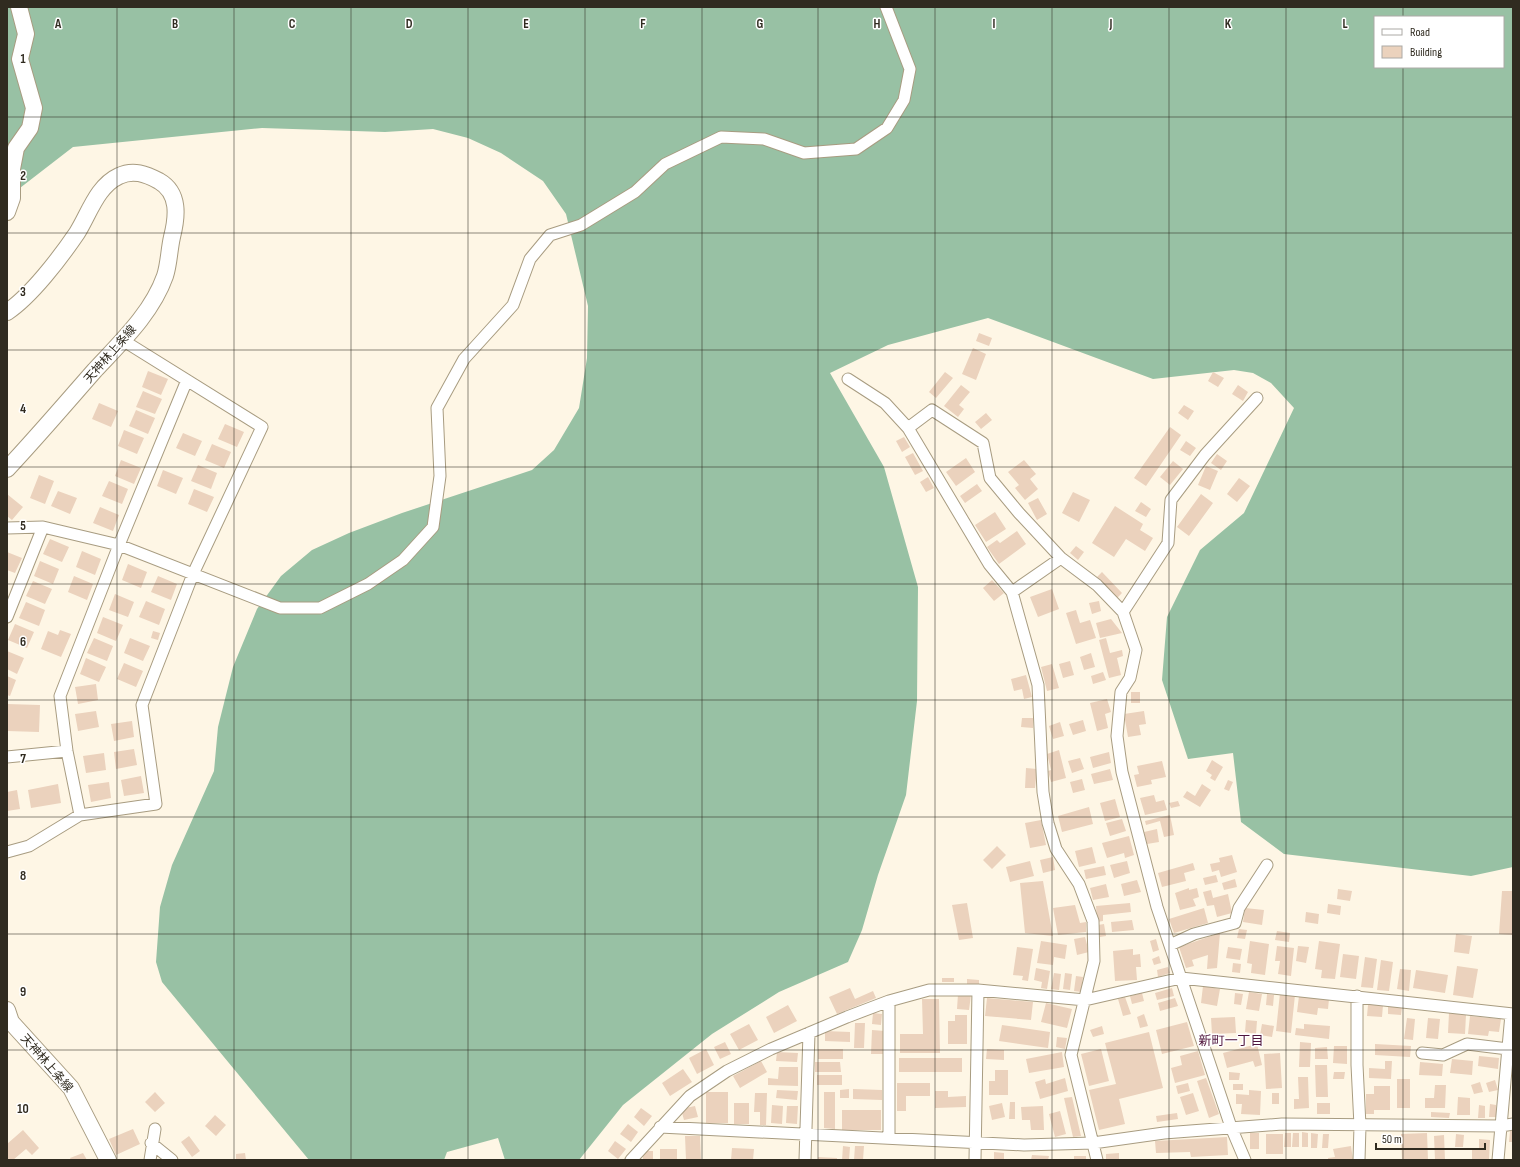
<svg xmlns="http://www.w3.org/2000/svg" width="1520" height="1167" viewBox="0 0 1520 1167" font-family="'Sofia Sans Condensed','Noto Sans JP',sans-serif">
<rect width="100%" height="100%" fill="#fef6e5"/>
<!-- forest -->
<path fill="#98c1a4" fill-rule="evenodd" d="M7,7H1513V867L1471,876L1284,854L1241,822L1233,753L1188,759L1162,680L1167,617L1200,550L1244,513L1294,408L1271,383L1253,373L1234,370L1153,379L988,318L888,345L830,373L884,467L918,587L917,701L906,795L878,875L862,930L848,962L779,992L712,1034L623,1105L579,1160H505L498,1138L447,1152L444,1160H309L162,982L156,962L160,907L172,865L214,771L218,727L233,667L257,609L281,576L312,550L349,533L402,513L532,470L554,450L579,408L587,358L588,306L566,214L543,181L501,153L468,138L433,129L385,132L262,128L73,147L7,198ZM1375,17H1503V67H1375Z"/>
<!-- building -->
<path fill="#ebd2bd" d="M979,333L992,338L989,346L976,341Z
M973,348L986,354L976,380L962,374Z
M148,371L168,379L161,395L142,387Z
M945,372L953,378L936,398L929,392Z
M1213,372L1224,378L1218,387L1208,381Z
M961,385L970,392L959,405L964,409L958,417L944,406Z
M1238,385L1248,392L1243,401L1232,394Z
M143,391L162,399L155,414L136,407Z
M99,403L118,411L111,427L92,419Z
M1184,405L1194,411L1188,420L1178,413Z
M136,410L155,418L148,434L129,426Z
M986,413L992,420L981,429L975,422Z
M225,424L244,432L237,447L218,439Z
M1170,427L1181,435L1146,486L1134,478Z
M124,430L144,438L137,454L118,446Z
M183,433L202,441L195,456L176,448Z
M904,437L910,447L902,452L896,441Z
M1186,441L1196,448L1190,456L1180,450Z
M212,444L231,452L224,468L205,460Z
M913,453L923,471L915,475L905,457Z
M1217,454L1227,461L1221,470L1211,463Z
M966,458L975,472L956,486L946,472Z
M121,460L141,468L134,484L115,476Z
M1024,460L1036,474L1030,479L1038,489L1025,500L1015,488L1019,485L1008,472Z
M1173,461L1183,469L1170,485L1160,477Z
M198,465L217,473L211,489L191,481Z
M1206,466L1218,471L1210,490L1198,485Z
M163,470L183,478L176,494L157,486Z
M39,475L54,481L45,504L30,498Z
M928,477L934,488L926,492L920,482Z
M1239,478L1250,486L1237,502L1227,494Z
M109,481L128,489L122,504L102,496Z
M977,484L982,491L965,503L960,496Z
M194,489L214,497L207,512L188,504Z
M58,491L77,498L70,514L51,506Z
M1073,492L1090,500L1079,522L1062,513Z
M7,494L23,507L12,520L7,516Z
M1201,494L1213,503L1189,536L1177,527Z
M1038,498L1047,514L1037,520L1028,503Z
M1141,502L1151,509L1146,517L1135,511Z
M1115,506L1143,524L1140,530L1153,538L1145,551L1126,539L1114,557L1092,543Z
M100,507L119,515L113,531L93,523Z
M995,512L1006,529L986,542L975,525Z
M1017,531L1026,544L999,564L987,547L997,540L1000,543Z
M50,539L69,547L62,562L43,554Z
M1076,546L1084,552L1078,560L1070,553Z
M82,551L101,559L95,575L76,567Z
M7,552L22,558L15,573L7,570Z
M40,561L59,569L53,584L34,576Z
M128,564L147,572L141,588L122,580Z
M1102,572L1122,593L1117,598L1097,577Z
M74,576L93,584L87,600L68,592Z
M158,576L177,584L171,600L151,592Z
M992,580L1004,593L994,601L983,588Z
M33,581L52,589L45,604L26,596Z
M1052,589L1059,609L1038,617L1030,597Z
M115,594L134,602L128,617L109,610Z
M146,601L165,609L159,625L139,617Z
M1099,601L1101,611L1092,614L1089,603Z
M26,602L45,610L39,626L19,618Z
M1076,610L1080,623L1090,620L1096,638L1076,644L1066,613Z
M103,617L123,625L116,641L97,633Z
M1111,619L1122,633L1100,638L1096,623Z
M15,624L34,632L27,648L8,640Z
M60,630L71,634L61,657L41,649L48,631L58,635Z
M153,631L160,633L158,640L151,638Z
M94,638L113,646L107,661L87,653Z
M130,638L150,646L143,661L124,653Z
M1106,638L1110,653L1122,650L1123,656L1117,658L1121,675L1109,678L1099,640Z
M7,651L24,658L17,674L7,669Z
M1091,653L1095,667L1084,670L1080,657Z
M86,658L106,667L99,682L80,674Z
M1070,661L1074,675L1063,678L1059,664Z
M124,663L143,671L136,687L117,679Z
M1052,664L1059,688L1047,691L1041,667Z
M1103,672L1106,680L1093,684L1091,676Z
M1026,675L1032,697L1024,699L1022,689L1014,691L1011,679Z
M7,676L16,680L10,696L7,695Z
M96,684L98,700L78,704L75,687Z
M1131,692H1140V703H1131Z
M1107,699L1111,712L1105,714L1108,728L1097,731L1090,703Z
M7,704L40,705L39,732L7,731Z
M96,711L99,727L78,731L75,714Z
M1144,711L1146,724L1139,725L1141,735L1128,737L1124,714Z
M1022,718H1033V728L1021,727Z
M1083,720L1086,731L1073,735L1069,724Z
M132,721L134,737L114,741L111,724Z
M1060,722L1064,736L1053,739L1049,726Z
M134,749L137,765L116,769L114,752Z
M1059,750L1066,778L1051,782L1048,771L1051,770L1047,754Z
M1109,752L1111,763L1093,768L1090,757Z
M104,753L106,770L86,773L83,756Z
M1080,758L1084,769L1072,773L1068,761Z
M1212,760L1223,767L1215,781L1210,778L1212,775L1206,771Z
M1162,761L1166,777L1151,780L1152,784L1137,787L1134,775L1139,774L1137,766Z
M1026,768L1037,769L1035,788H1025Z
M1110,769L1113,780L1094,784L1091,774Z
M141,776L144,793L124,796L121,780Z
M1082,779L1085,790L1073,793L1070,782Z
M1228,780L1233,782L1229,791L1224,789Z
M109,782L111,798L91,802L88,785Z
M58,784L61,803L31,808L28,790Z
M1202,784L1211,790L1200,807L1183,797L1187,791L1195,796Z
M17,790L20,809L7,811V792Z
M1154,795L1156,802L1164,800L1167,810L1145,815L1140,798Z
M1115,799L1120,817L1105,821L1100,803Z
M1178,801L1180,806L1171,808L1169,803Z
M1089,807L1093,824L1062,832L1058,816Z
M1170,815L1174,835L1164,837L1160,821L1146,825L1145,821Z
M1122,819L1126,831L1110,836L1106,823Z
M1041,820L1046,845L1030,848L1025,823Z
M1157,829L1159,842L1147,844L1144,832Z
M1129,836L1134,855L1125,858L1124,853L1107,858L1102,843Z
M997,846L1006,855L992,869L983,860Z
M1092,847L1096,863L1079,867L1075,851Z
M1232,855L1237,872L1221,877L1219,870L1212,872L1210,864L1220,862L1219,858Z
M1053,857L1055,870L1043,873L1040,860Z
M1030,861L1034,876L1010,882L1006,867Z
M1127,861L1130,873L1114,878L1110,865Z
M1193,863L1195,870L1184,873L1186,881L1162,887L1158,873Z
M1104,866L1106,875L1086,879L1084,870Z
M1216,875L1218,882L1205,885L1203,878Z
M1235,879L1237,887L1224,890L1222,883Z
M1137,880L1141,892L1124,896L1121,884Z
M1043,881L1053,936L1025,933L1020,883Z
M1106,884L1109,897L1093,900L1090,888Z
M1189,888V890L1197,888L1199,897L1193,899L1196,906L1180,910L1175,893Z
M1338,889L1352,891L1350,901L1337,899Z
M1211,890L1213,898L1228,894L1232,913L1217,917L1214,905L1207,906L1203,892Z
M1502,891H1513V935L1499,934Z
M967,903L973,938L959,940L952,905Z
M1130,903L1131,912L1103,915V921L1097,922L1096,906Z
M1328,904L1341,906L1340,915L1327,913Z
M1075,905L1080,923L1086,922V932L1058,935L1053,908Z
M1204,908L1208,923L1174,933L1169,919Z
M1245,908L1264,910L1262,925L1243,922Z
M1306,912L1319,914L1318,924L1305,922Z
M1132,920L1134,930L1112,932L1111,922Z
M1104,924L1106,936L1100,937L1098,925Z
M1239,929L1247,930L1245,939L1237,938Z
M1277,931L1290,933L1289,942L1275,940Z
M1220,933L1217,968L1207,969L1208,955L1192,960L1194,966L1186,968L1179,947Z
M1456,934L1472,936L1469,954L1454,952Z
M1085,937L1089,952L1077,955L1074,939Z
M1156,939L1159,950L1153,952L1150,941Z
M1041,941L1067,945L1065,959L1054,957L1053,965L1037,963Z
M1250,941L1269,944L1265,975L1251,973L1252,964L1247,963Z
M1319,941L1340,944L1335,979L1321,978L1322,970L1315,969Z
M1277,946L1294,948L1291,976L1278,974L1280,961H1275Z
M1298,946L1309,947L1306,963L1296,961Z
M1017,947L1033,949L1028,981L1022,980L1023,976L1013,975Z
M1228,947L1242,949L1240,960L1226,958Z
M1133,949V955L1140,954L1141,967H1136L1137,980L1115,981L1113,951Z
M1343,954L1359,956L1356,979L1340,977Z
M1159,956L1161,963L1154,965L1152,959Z
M1365,957L1377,959L1373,988L1361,987Z
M1381,960L1393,962L1389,991L1377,990Z
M1233,963L1241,964L1240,973L1232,972Z
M1457,966L1478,969L1473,998L1453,995Z
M1168,967L1170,973L1158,977L1157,970Z
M1036,968L1050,971L1047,989L1041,988L1042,982L1034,980Z
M1400,969L1411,970L1409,991L1397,989Z
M1416,970L1448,975L1445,993L1413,988Z
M1054,973L1061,974L1059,990L1051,989Z
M1065,973L1072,974L1070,990L1063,989Z
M1076,976L1083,977L1081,992L1074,991Z
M942,978H954V982H942Z
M967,979L979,980V984H967Z
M1203,986L1220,989L1217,1006L1201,1003Z
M850,988L855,999L873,991L876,998L837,1014L829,997Z
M1172,988L1174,996L1157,1000L1155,993Z
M1249,992L1262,994L1259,1011L1246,1009Z
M1142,993L1144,1001L1132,1004L1130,996Z
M1235,993L1243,994L1241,1005L1234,1004Z
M1280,993L1295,995L1291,1033L1276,1031Z
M958,994L971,995L969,1010L957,1009Z
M1267,994L1274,995L1273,1006L1266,1005Z
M1299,996L1329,999L1328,1009L1318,1008L1317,1015L1297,1012Z
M1125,997L1131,1014L1123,1016L1118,999Z
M987,998L1033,1002L1031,1020L985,1016Z
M1175,998L1178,1006L1160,1011L1158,1003Z
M922,999H939L940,1053H900V1034H923Z
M1046,1003L1072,1009L1067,1028L1041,1022Z
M788,1005L797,1021L774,1033L766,1017Z
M1368,1005H1383L1382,1017L1367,1016Z
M1388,1006L1402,1007L1401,1015L1388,1014Z
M873,1013L882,1014L881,1025L872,1024Z
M1449,1013L1466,1015L1465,1034L1448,1033Z
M1144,1014L1148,1026L1140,1028L1137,1017Z
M955,1015H967V1044H948V1021H955Z
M1470,1016L1501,1019L1499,1032L1489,1031L1488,1036L1468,1034Z
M1235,1017L1236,1033L1212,1034L1211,1018Z
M1407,1018L1415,1019L1413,1040L1404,1039Z
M1428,1018L1440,1019L1438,1039L1426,1038Z
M1246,1020L1257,1021L1256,1034L1245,1032Z
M1187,1022L1194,1046L1162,1054L1156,1030Z
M855,1023H865L864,1048H854Z
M749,1024L758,1040L739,1050L730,1034Z
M1262,1024L1274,1026L1272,1037L1260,1035Z
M1304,1024L1330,1026L1329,1039L1295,1035L1296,1028L1304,1029Z
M1002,1025L1050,1032L1048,1048L999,1041Z
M1102,1026L1104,1034L1093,1037L1090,1030Z
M872,1030L885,1031L884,1054H871Z
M825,1031L850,1032V1042L825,1041Z
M1149,1032L1163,1088L1119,1099L1125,1124L1099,1130L1089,1090L1116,1084L1105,1043Z
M1057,1037L1067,1038L1065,1049L1056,1047Z
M725,1042L731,1054L720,1059L714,1047Z
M1300,1042L1311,1043L1310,1067H1299Z
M1257,1044L1262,1065L1255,1067L1253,1061L1227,1068L1223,1053Z
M1375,1044L1411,1046L1410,1057L1375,1055Z
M1334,1046H1347V1064L1333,1063Z
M1327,1047L1328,1059H1315V1048Z
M706,1049L714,1065L697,1074L689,1058Z
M818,1049H843V1059H818Z
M987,1049L1004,1050V1060L986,1059Z
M1101,1049L1109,1081L1089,1086L1081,1054Z
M1198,1051L1205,1075L1175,1083L1171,1068L1182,1065L1180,1056Z
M777,1052L798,1053L797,1062L776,1061Z
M1062,1052L1064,1067L1029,1073L1026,1059Z
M1280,1053L1282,1088L1266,1089L1264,1054Z
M1479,1056L1499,1058L1498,1069L1478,1066Z
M899,1058H962V1072H899Z
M1452,1059L1473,1061L1472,1075L1450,1073Z
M761,1061L767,1072L740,1088L733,1076Z
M1385,1061H1392L1391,1079L1369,1078V1068L1385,1069Z
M815,1062H840L841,1072H815Z
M1420,1062L1443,1064L1442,1076L1419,1075Z
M1315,1065H1327L1328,1097H1316Z
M779,1067H798V1086L768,1085V1078L778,1079Z
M683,1069L692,1082L670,1096L662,1083Z
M995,1070H1008V1095H989V1081H995Z
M1229,1072L1240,1073L1239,1080H1229Z
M1334,1072H1345L1344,1079H1333Z
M817,1075H842V1085H817Z
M1298,1077H1308L1309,1108L1294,1109V1099H1299Z
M1065,1078L1068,1091L1040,1099L1035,1082L1045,1079L1046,1084Z
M1206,1078L1219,1114L1209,1118L1197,1081Z
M1397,1079H1410V1108H1397Z
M1495,1080L1498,1090L1489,1092L1486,1083Z
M1480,1082L1483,1092L1474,1094L1471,1085Z
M897,1083H930V1096H906V1111H897Z
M1188,1083L1190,1091L1178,1094L1176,1086Z
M1233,1084H1243V1090H1233Z
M1435,1085H1446L1445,1108H1425V1098H1434Z
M1374,1086H1390V1110H1374V1114H1366V1094H1374Z
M849,1089V1098H840V1090Z
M853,1089L882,1090V1100L853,1099Z
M777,1090L798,1091L797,1100L776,1098Z
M1249,1090L1261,1091L1260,1115L1241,1114L1242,1104H1236V1094L1249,1095Z
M935,1091H948V1097L966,1096V1107L935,1108Z
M155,1092L165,1103L155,1112L145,1102Z
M706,1092H728V1123H706Z
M824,1092H835V1129L824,1128Z
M755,1093H767L766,1125H760V1112H754Z
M1193,1093L1199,1111L1186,1115L1180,1097Z
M1272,1093H1279V1104H1272Z
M1072,1097L1081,1136L1073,1137L1064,1098Z
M1458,1097L1470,1098V1115H1457Z
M1010,1102H1015V1119H1009Z
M734,1103H749V1124H734Z
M1002,1103L1005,1117L992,1120L989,1106Z
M1317,1103H1330V1114H1317Z
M1490,1104L1496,1105V1117H1489Z
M772,1105L783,1106L782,1124L771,1123Z
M1479,1105L1485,1106V1118H1478Z
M695,1106L698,1117L684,1120L681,1109Z
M787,1106H798L797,1124L786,1123Z
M1043,1106L1044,1130H1031L1030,1120H1022L1021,1107Z
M641,1108L652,1116L644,1126L634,1117Z
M842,1110H881V1130H842Z
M1060,1111L1066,1134L1055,1137L1049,1114Z
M1431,1112L1450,1113L1449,1118L1431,1117Z
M1177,1113L1178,1119L1157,1122L1156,1116Z
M215,1115L226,1125L216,1136L205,1126Z
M628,1124L638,1132L631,1142L620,1134Z
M133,1129L140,1144L116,1155L109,1139Z
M23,1130L39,1148L32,1155L26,1149L13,1160H7V1144Z
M1510,1131H1513V1142H1509Z
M1302,1132L1308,1133V1147H1302Z
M1250,1133H1259V1149H1250Z
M1285,1133H1291V1147H1284Z
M1293,1133H1299V1147H1292Z
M1311,1133L1318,1134L1317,1148H1311Z
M1427,1133L1428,1160H1402L1401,1134Z
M1266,1134H1283V1154H1266Z
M1323,1134H1329L1328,1148H1322Z
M1456,1134L1464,1135L1463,1147H1455Z
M1444,1135L1445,1160H1435L1434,1136Z
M189,1136L200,1151L192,1157L181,1142Z
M685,1136H700L701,1160H686Z
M1227,1137L1228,1155L1191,1157L1190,1152L1156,1153L1155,1141Z
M1479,1139L1490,1140L1489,1160H1472V1150H1479Z
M615,1141L626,1149L618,1159L608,1151Z
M843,1146L850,1147L849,1160H842Z
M855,1146H864L863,1160H854Z
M1351,1146L1353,1160H1328V1158L1335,1157L1333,1149Z
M732,1148L754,1149L753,1160H731Z
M660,1149H677V1160H660Z
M643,1151H653V1160H643Z
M994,1152L1004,1153V1160H994Z
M83,1153L87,1160H71L70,1158Z
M245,1153L246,1160H236V1154Z
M1119,1153V1160H1106V1154Z
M1032,1155L1049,1156L1048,1160H1031Z
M1074,1156H1086V1160H1074Z
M818,1157L837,1158V1160H818Z"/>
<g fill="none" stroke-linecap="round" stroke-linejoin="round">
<defs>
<path id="minor" d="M848,379L885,403L908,428L989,564L1012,592L1038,685L1043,792L1048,823L1056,849L1079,884L1093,921L1094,961L1071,1055L1097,1160
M908,428L932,410L983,443L990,478L1019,513L1061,558L1097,585L1123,612
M7,528L43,527L119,545L280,608H320L368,584L403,560L433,527L440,476L437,408L464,359L513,305L530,259L550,235L581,225L635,192L665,164L721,137L764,139L804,153L856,149L887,128L904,100L910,69L886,7
M1012,592L1061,558
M7,617L43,527
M7,757L67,751
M80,815L67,751L60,696L119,545L187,380
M7,852L29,846L80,815L156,804L142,705L193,574L262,427L124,341
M1170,945L1194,934L1235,923L1239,908L1267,865
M1357,996V1065L1360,1126L1359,1160
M1422,1053L1443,1055L1467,1044L1508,1049
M660,1127L1024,1145L1093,1143L1164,1133L1282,1124L1501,1126L1513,1124
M889,1137V1001
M151,1143L172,1160
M150,1160L155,1129
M631,1160L690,1096L727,1071L771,1049L847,1017L889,1001L929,990H978L1085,1000L1181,978L1513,1014
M805,1160L809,1033
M975,1160L978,990
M1245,1160L1231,1127L1157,907L1122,772L1117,736L1121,692L1130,678L1136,650L1123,612L1168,543L1171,500L1205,455L1257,398
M1498,1160L1511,1014"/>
<path id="secondary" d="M7,212L12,198V169L16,148L30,128L34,108L20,59L26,34L19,7
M7,312C31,296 60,258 77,233C89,214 97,186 119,176C133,169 146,174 159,181C180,193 177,217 172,237C169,250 169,264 165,276C152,313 121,342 95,370C66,403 37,437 7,469
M7,1010L11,1022L71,1088L108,1160"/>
</defs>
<!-- minor casing -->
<use href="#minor" stroke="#a89c81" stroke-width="13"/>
<!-- secondary casing -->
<use href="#secondary" stroke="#a89c81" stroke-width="18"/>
<!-- minor -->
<use href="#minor" stroke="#fff" stroke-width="11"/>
<!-- secondary -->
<use href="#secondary" stroke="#fff" stroke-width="16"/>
</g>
<!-- grid -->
<path fill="none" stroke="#302b20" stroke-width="1" stroke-opacity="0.55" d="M117,7V1160M234,7V1160M351,7V1160M468,7V1160M585,7V1160M702,7V1160M818,7V1160M935,7V1160M1052,7V1160M1169,7V1160M1286,7V1160M1403,7V17M1403,67V1160M7,117H1513M7,233H1513M7,350H1513M7,467H1513M7,584H1513M7,700H1513M7,817H1513M7,934H1513M7,1050H1513"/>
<g text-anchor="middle" stroke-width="3" stroke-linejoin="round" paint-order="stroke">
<!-- street labels -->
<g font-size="12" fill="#302b20" stroke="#fff">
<text transform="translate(110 354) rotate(-49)" y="4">天神林上条線</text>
<text transform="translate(47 1063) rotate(49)" y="4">天神林上条線</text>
</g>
<!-- neighbourhood labels -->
<g font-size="13" fill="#4f153d" stroke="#fff">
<text x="1231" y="1045">新町一丁目</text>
</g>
</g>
<g font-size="13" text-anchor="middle" font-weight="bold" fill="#302b20" stroke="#fff" stroke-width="3" stroke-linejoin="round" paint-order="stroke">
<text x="58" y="28">A</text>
<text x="175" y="28">B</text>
<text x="292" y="28">C</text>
<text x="409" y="28">D</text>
<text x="526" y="28">E</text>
<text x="643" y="28">F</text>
<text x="760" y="28">G</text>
<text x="877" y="28">H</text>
<text x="994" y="28">I</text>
<text x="1111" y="28">J</text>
<text x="1228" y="28">K</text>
<text x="1345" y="28">L</text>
<text x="23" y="63">1</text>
<text x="23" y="180">2</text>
<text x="23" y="296">3</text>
<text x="23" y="413">4</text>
<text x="23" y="530">5</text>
<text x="23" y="646">6</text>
<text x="23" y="763">7</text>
<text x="23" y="880">8</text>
<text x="23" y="996">9</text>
<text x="23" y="1113">10</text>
</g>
<!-- border -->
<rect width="1520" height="1167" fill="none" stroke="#302b20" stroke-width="16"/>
<!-- legend -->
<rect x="1374" y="16" width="130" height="52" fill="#ffffff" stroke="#acaaa6"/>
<rect x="1382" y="29" width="20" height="6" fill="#ffffff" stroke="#acaaa6"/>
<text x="1410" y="36" font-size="12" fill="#302b20">Road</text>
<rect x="1382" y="46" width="20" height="12" fill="#ebd2bd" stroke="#acaaa6"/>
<text x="1410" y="56" font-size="12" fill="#302b20">Building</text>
<!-- scale -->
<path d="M1376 1143v6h109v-6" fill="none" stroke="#302b20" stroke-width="2"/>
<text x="1382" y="1143" font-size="12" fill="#302b20" stroke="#ffffff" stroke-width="3" paint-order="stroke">50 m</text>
</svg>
